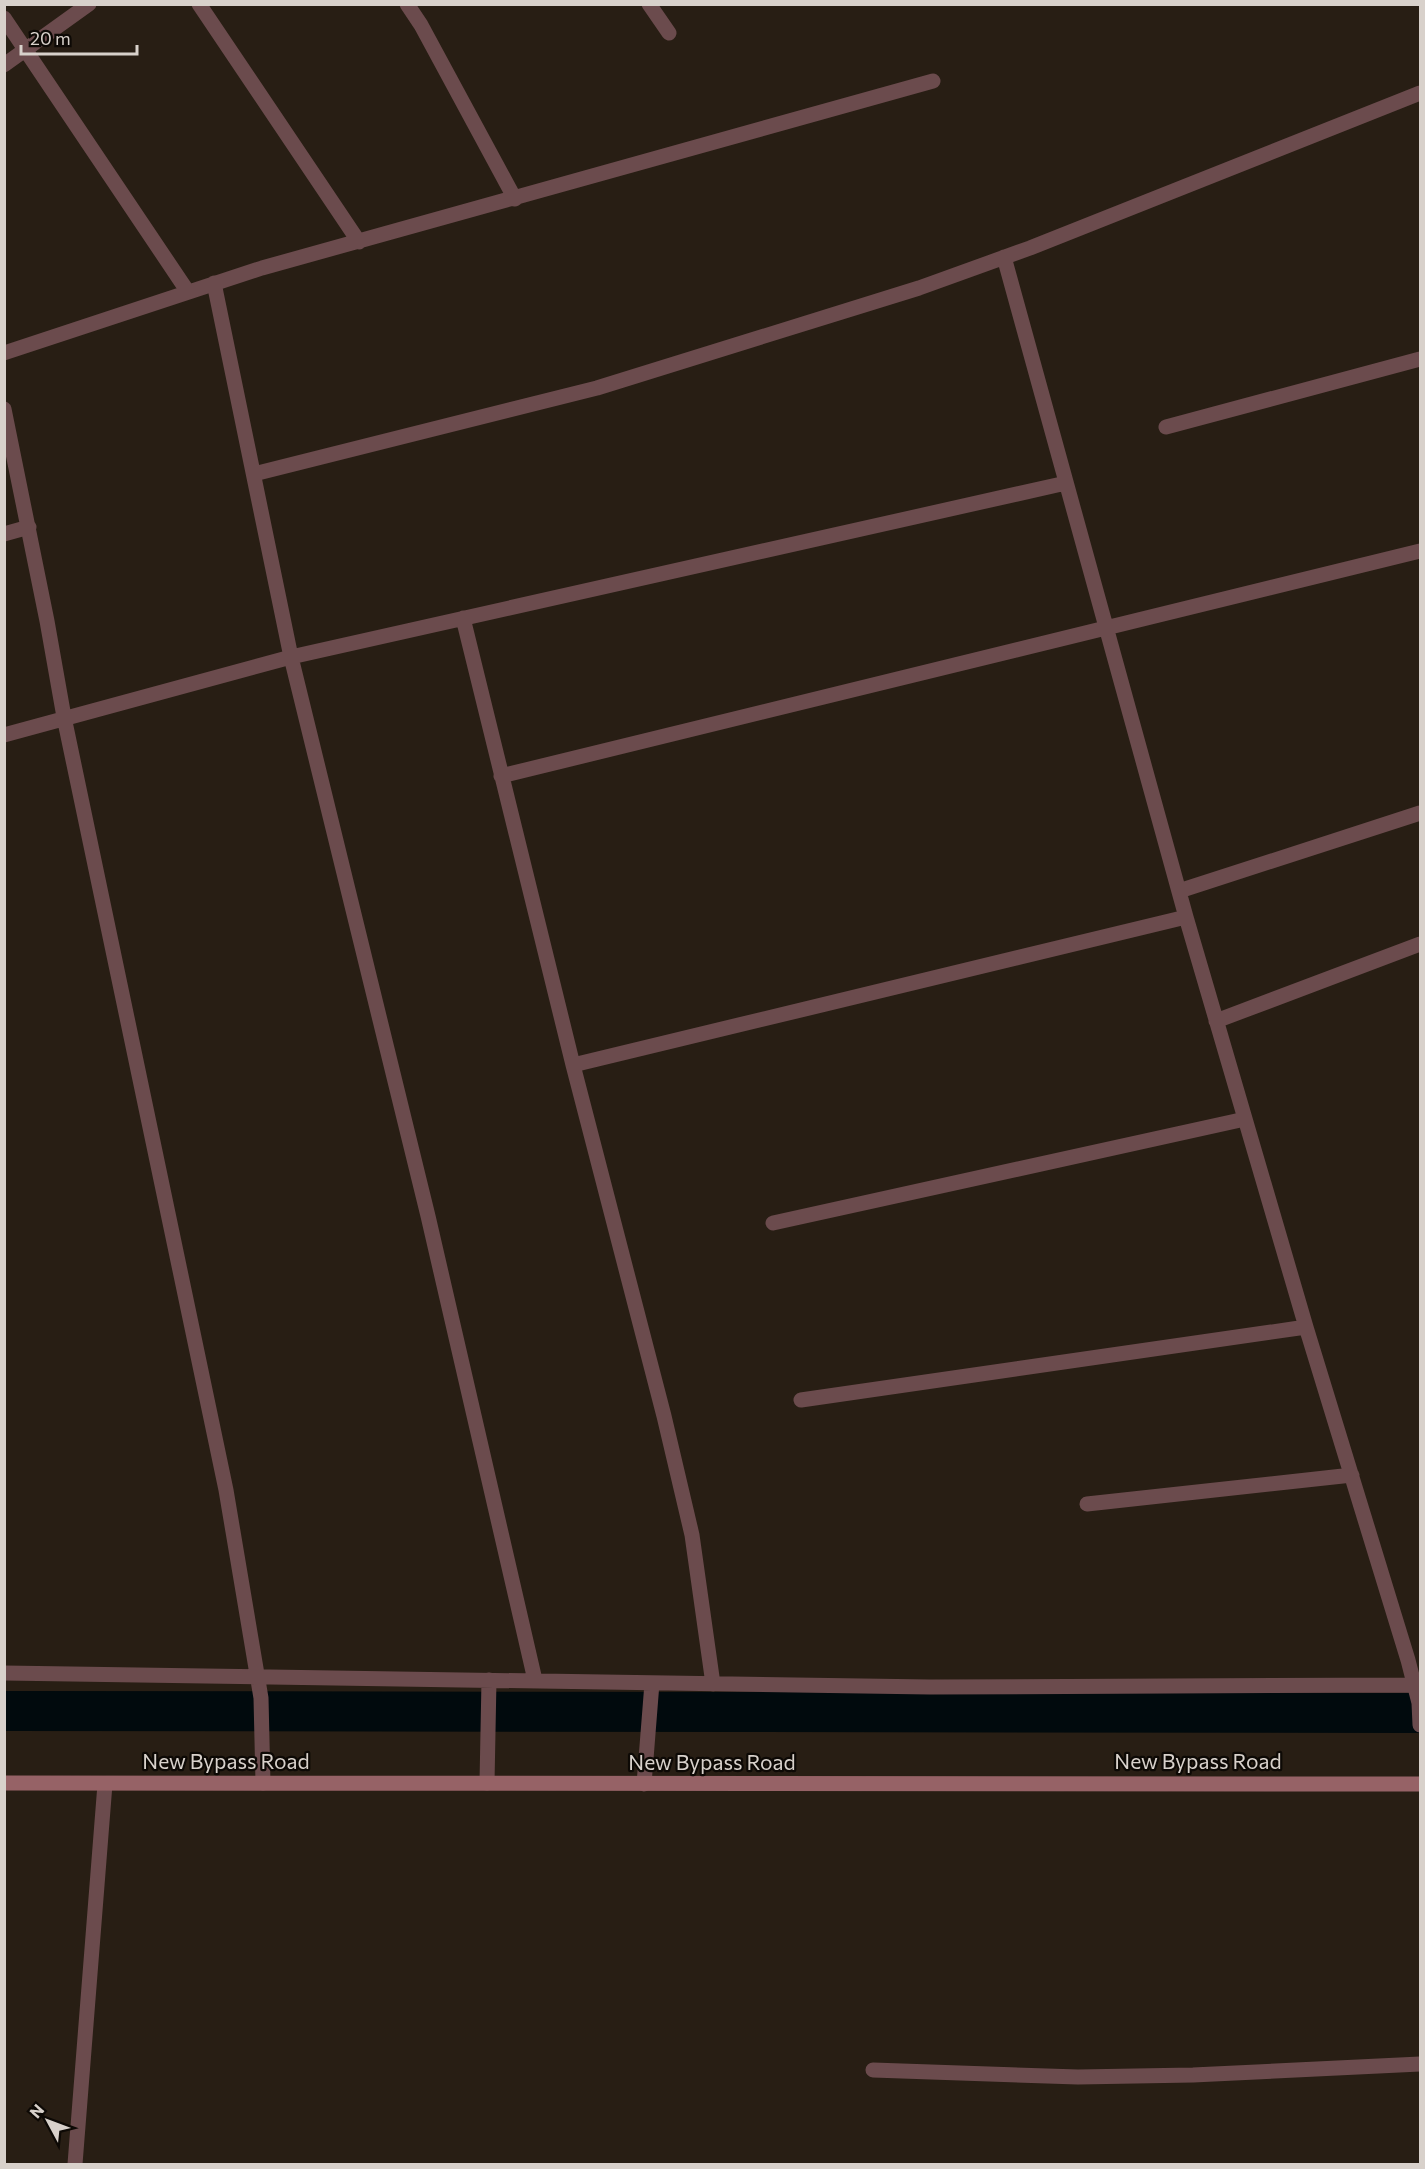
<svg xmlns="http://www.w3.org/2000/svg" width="1425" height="2169" viewBox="0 0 1425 2169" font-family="Commissioner,sans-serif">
<rect width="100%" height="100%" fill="#281e14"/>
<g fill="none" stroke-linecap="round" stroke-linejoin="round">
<!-- canal -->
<path stroke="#010a0d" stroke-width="40" d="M4,1711L1420,1713"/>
<!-- street -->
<path stroke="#6b4b4d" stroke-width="15" d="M199,4L359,242
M407,4L421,25L515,199
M649,4L669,33
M4,18L188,292
M4,65L89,4
M1004,257L1186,917L1306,1327L1408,1660L1419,1703L1420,1725
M214,283L291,657L428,1216L535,1680
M4,353L262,268L933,81
M4,409L47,621L64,717L226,1490L261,1698L263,1783
M1166,427L1420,359
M254,474L597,388L919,288L1030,248L1420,93
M4,534L29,527
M463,618L573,1065L664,1416L692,1535L713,1684
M4,735L291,657L1066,483
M501,776L1420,551
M1179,891L1420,813
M1216,1021L1420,944
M573,1065L1186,917
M773,1223L1245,1119
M801,1400L1306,1327
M1087,1504L1352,1475
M4,1673L930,1687L1414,1685
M487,1783L489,1680
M644,1784L652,1683
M873,2070L1078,2077L1193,2075L1420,2064
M75,2164L105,1784"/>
<!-- secondary -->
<path stroke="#966266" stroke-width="15" d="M4,1783L1420,1784"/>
</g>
<g text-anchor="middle" stroke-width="4.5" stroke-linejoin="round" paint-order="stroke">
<!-- street labels -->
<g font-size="21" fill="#d8d1cb" stroke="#0d0905">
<text x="226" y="1769">New Bypass Road</text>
<text x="1198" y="1769">New Bypass Road</text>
<text x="712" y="1770">New Bypass Road</text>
</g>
</g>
<!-- border -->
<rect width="1425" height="2169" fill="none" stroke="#d8d1cb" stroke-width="12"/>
<!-- north arrow -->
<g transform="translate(48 2121) rotate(311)" stroke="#0d0905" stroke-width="4.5" paint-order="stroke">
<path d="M0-4.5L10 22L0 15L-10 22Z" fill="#d8d1cb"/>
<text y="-9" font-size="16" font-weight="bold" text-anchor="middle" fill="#d8d1cb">N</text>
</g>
<!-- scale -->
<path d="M21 45v9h116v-9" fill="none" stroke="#d8d1cb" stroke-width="3"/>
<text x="30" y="45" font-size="18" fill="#d8d1cb" stroke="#0d0905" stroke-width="4.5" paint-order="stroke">20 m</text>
</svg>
